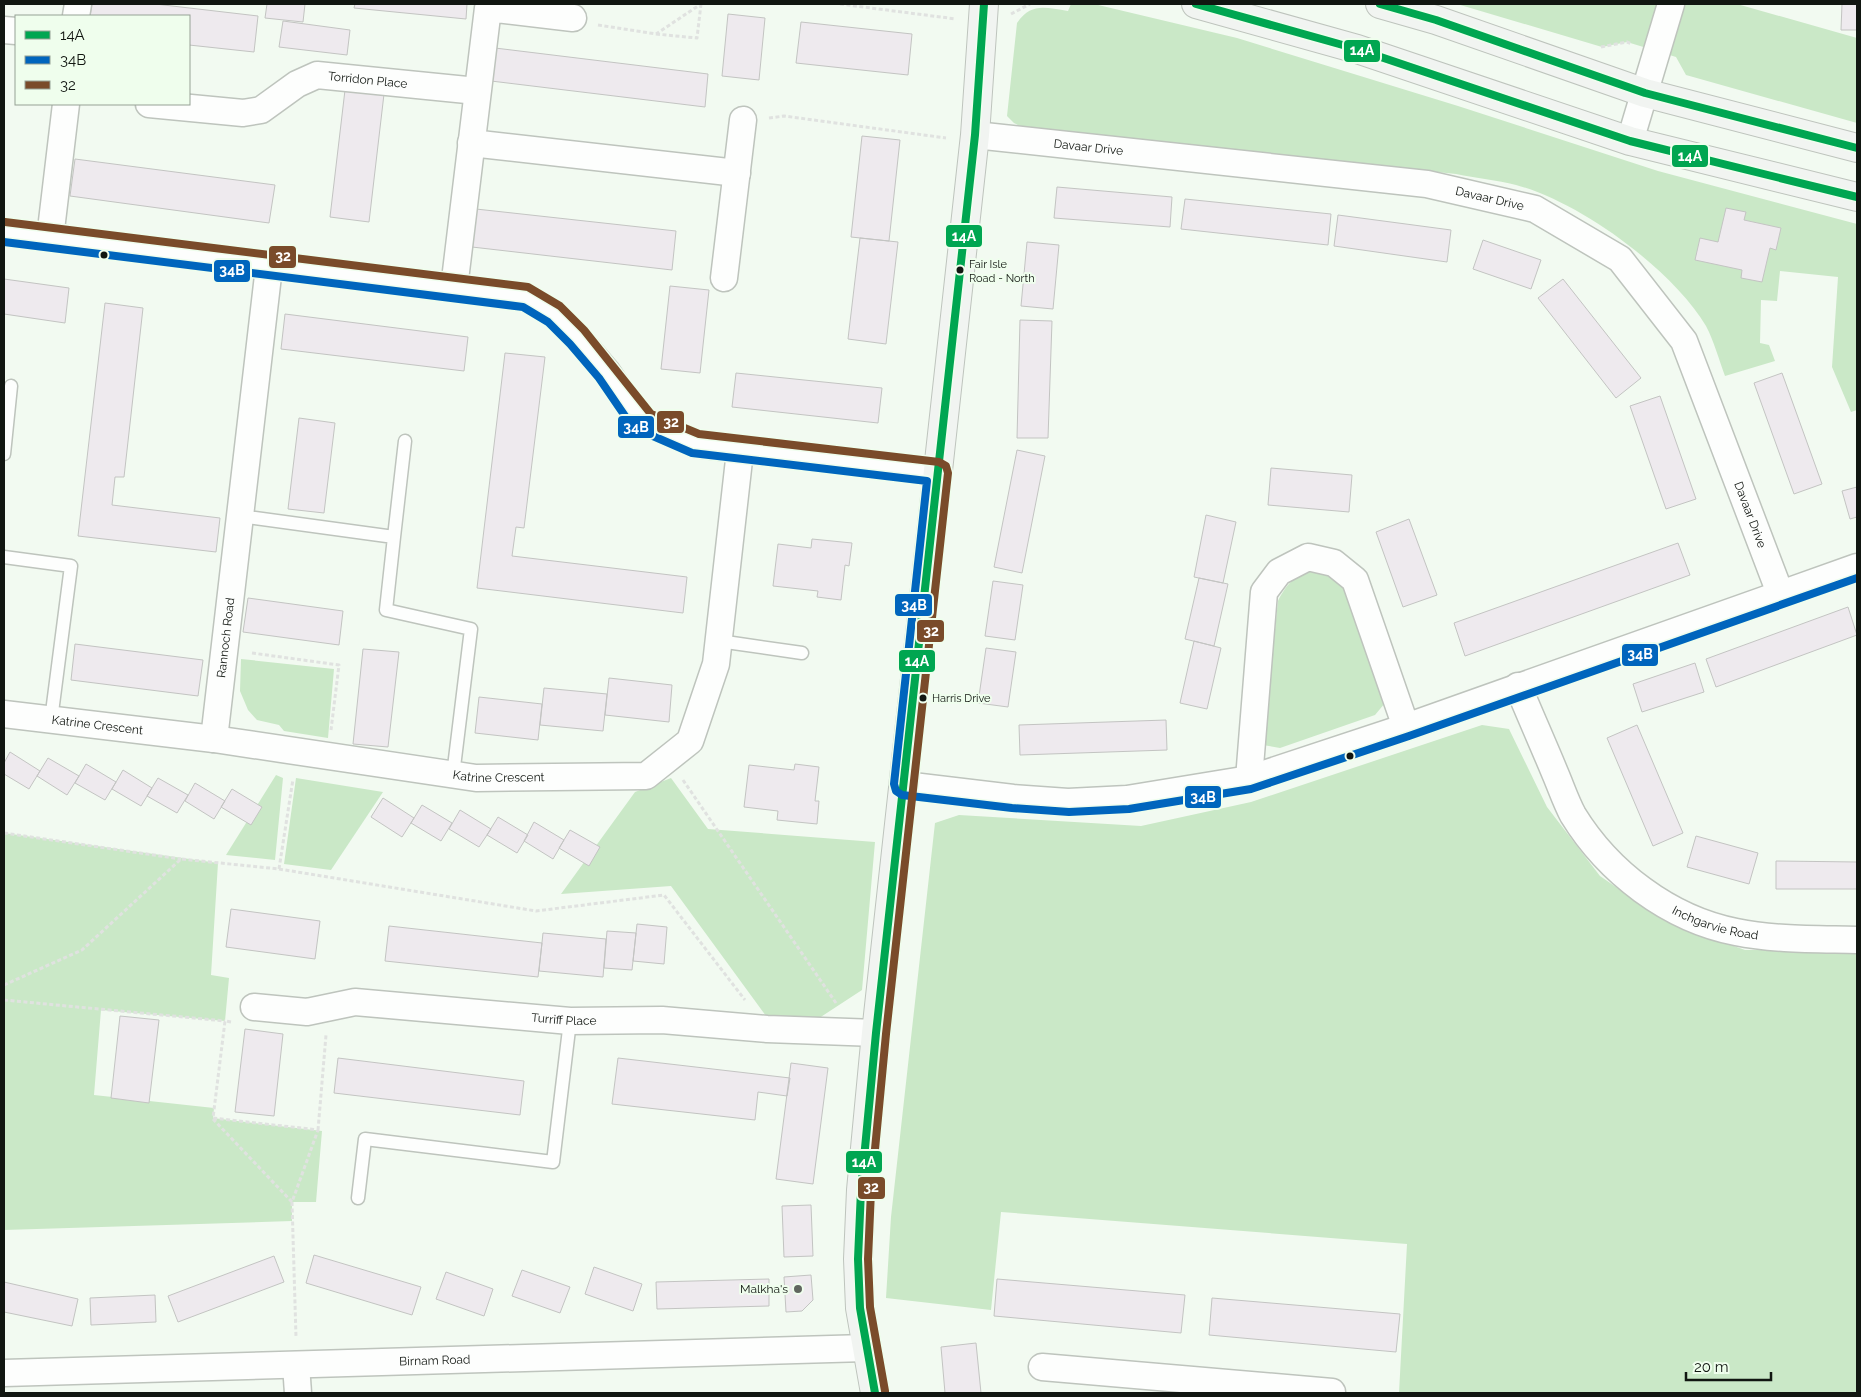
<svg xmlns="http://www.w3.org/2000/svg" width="1861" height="1397" viewBox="0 0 1861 1397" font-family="Raleway,sans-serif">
<rect width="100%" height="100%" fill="#f2faf1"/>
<!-- green -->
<path fill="#cae8c7" d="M1071,4H1094L1237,38L1458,106L1658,171L1857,224V410L1851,412L1832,367L1838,277L1780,271L1777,301L1761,300L1760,343L1769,345L1775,361L1725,376C1719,360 1714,341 1706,326C1672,269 1580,202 1516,185C1497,180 1476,178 1456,174L1026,129L1014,123L1007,116L1017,23C1032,2 1045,8 1068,11Z
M1457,4H1737L1857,38V123L1686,75L1676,57L1627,42L1602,47Z
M1313,571C1328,574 1335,579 1345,590L1385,703L1375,715L1280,748L1263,745L1278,601C1286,585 1294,575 1313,571Z
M241,659L334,669L328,738L284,731L279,725L257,720L248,710L240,691Z
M1482,725L1509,729L1547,807L1600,876L1665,921L1745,950H1857V1393H1399L1407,1244L1001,1212L991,1310L886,1298L891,1217L935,823L959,815L1141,826L1251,802Z
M276,775L283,778L275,860L226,855Z
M296,778L383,792L331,870L284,864Z
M671,778L708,829L875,842L862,990L810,1024L769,1020L671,886L561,894L635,792Z
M4,833L218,863L211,975L229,978L225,1021L101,1010L94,1095L214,1108L213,1118L322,1131L316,1202H292V1221L4,1230Z"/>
<!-- building -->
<path fill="#eeeaee" stroke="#c3c4c2" d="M92,4H155L258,16L254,52L189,45V16H90Z
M267,4H305L303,22L265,18Z
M355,4H467L466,19L354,8Z
M1842,4H1857V30H1841Z
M728,14L765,18L759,80L722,76Z
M283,21L350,30L347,55L279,47Z
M801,22L912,34L908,75L796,63Z
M495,48L708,74L705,107L491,81Z
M345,90L384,94L369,222L330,217Z
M862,136L900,140L889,241L851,237Z
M75,159L275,185L269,223L70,196Z
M1057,187L1172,197L1170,227L1054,218Z
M1185,199L1331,214L1328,245L1181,229Z
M1726,208L1746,212L1744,220L1781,228L1776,250L1770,248L1762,282L1741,278L1742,270L1695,260L1700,238L1718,242Z
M476,209L676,231L672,270L472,247Z
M1338,215L1451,230L1447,262L1334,246Z
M860,238L898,242L886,344L848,339Z
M1483,240L1541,260L1531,289L1473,269Z
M1027,242L1059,245L1053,309L1021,306Z
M4,279L69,288L65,323L4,314Z
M1563,279L1641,378L1616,398L1538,298Z
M670,286L709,290L700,373L661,369Z
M105,303L143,308L124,477H115L112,505L220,518L216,552L78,536Z
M285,314L468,337L464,371L281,349Z
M1020,320L1052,321L1048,438H1017Z
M505,353L545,357L524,528L516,527L512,556L687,577L683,613L477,588Z
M736,373L882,388L878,423L732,407Z
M1782,373L1822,484L1794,494L1754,383Z
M1660,396L1696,499L1666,509L1630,406Z
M299,418L335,423L324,513L288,509Z
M1017,450L1045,456L1022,573L994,567Z
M1271,468L1352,475L1349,512L1268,505Z
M1857,487V517L1850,519L1842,491Z
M1206,515L1236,522L1223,583L1194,577Z
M1409,519L1437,595L1403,607L1376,532Z
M812,539L852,543L849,566L845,565L841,600L817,597L818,591L773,586L778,544L811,548Z
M1678,543L1690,575L1465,656L1454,623Z
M1199,578L1228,584L1214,646L1185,639Z
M993,581L1023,585L1015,640L985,636Z
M248,598L343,611L339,645L243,632Z
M1848,607L1857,635L1716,687L1706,659Z
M1194,641L1221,648L1207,709L1180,703Z
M75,644L203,660L198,696L71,680Z
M986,648L1016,652L1008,707L978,703Z
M363,649L399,652L388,747L353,744Z
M1695,663L1704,692L1642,712L1633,684Z
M609,678L672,685L669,722L605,715Z
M544,688L607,694L603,731L540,725Z
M479,697L542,704L538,740L475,733Z
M1166,720L1167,750L1020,755L1019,725Z
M1637,725L1683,833L1653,846L1607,738Z
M10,752L40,771L29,789L4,774V763Z
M48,758L79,776L67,795L37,776Z
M86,764L116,782L105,800L75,783Z
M795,764L819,767L815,801H819L817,824L777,820L778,811L744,807L749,765L794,770Z
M123,770L152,788L141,806L112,789Z
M158,778L188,795L177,813L147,796Z
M195,783L225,801L214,819L185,801Z
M232,789L262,807L251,825L221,807Z
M383,798L414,818L402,837L371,817Z
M422,805L452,823L441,841L411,823Z
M460,810L491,829L479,847L449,829Z
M498,817L528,835L517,853L487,835Z
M534,822L564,840L553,859L524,841Z
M570,830L600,847L589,866L559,848Z
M1696,836L1758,853L1749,884L1687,867Z
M1776,861L1857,862V889H1776Z
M231,909L320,921L315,959L226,947Z
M637,924L667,927L664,964L633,961Z
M389,926L542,943L538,977L385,961Z
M607,931L636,933L632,970L604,968Z
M543,933L606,939L603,977L539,971Z
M120,1016L159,1020L149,1103L111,1098Z
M245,1029L283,1034L274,1116L235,1112Z
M338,1058L524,1081L520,1115L334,1093Z
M618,1058L790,1078L787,1096L758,1092L755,1120L612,1104Z
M791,1063L828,1068L813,1184L776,1179Z
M811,1205L813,1256L784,1257L782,1206Z
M314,1255L421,1287L412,1315L306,1283Z
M274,1256L284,1282L178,1322L168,1296Z
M594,1267L642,1284L633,1311L585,1294Z
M522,1270L570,1287L560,1313L512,1296Z
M446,1272L493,1289L484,1316L436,1299Z
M811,1275L813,1300L802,1311L786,1312L784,1277Z
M769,1279V1306L657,1309L656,1282Z
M997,1279L1185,1295L1181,1333L994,1316Z
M4,1282L78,1299L72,1326L4,1312Z
M155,1295L156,1322L91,1325L90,1298Z
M1212,1298L1400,1314L1396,1352L1209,1335Z
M976,1343L981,1393H945L941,1347Z"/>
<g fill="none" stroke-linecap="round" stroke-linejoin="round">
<defs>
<path id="lane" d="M4,454L11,386
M240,516L394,537L386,610L471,629L453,775
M394,537L405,441
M4,557L71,566L51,720
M719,641L802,653
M358,1198L365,1139L553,1162L570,1021"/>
<g id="street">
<path d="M76,16L78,4"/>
<path d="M4,30L16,31"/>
<path id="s1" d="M149,104L243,113L261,110L297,84L317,75L477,91"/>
<path id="s2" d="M975,135L1427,184L1535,209L1620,259L1684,341L1780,593"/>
<path d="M1630,141L1671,4"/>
<path d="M471,143L737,173"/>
<path d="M4,232L526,297L554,314L577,337L607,372L633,410L645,422L696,444L938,472"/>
<path d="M50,238L66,104"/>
<path d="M724,278L743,120"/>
<path d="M454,288L488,8L573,18"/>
<path id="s3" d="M1518,686C1530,715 1543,744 1555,773C1561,787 1566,802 1573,815C1608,872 1669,919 1736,932C1775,940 1817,939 1857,940"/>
<path id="s4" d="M4,714L214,739L476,778L646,776L690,741L716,664L740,451"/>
<path id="s5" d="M214,739L269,267"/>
<path d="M1249,779L1264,592L1279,572L1308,557L1334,563L1355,580L1406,727"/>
<path d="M904,785L1013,798L1068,802L1127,799L1249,779L1406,727L1857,567"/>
<path id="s6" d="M254,1007L307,1012L355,1002L570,1021L662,1020L767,1029L876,1033"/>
<path d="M296,1365L298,1393"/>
<path d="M1042,1367L1332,1392"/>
<path id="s7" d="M4,1373L866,1348"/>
</g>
<path id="secondary" d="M1196,4L1357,49L1630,141L1857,197
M1380,4L1436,20L1645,93L1857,148
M875,1393L860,1308L858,1259L861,1190L876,1033L975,135L984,4"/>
</defs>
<!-- lane casing -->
<use href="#lane" stroke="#bec4bd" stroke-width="15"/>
<!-- street casing -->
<use href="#street" stroke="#bec4bd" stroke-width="29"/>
<!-- secondary casing -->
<use href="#secondary" stroke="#bec4bd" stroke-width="30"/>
<!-- path -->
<path stroke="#e0e2e0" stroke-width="3" stroke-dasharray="4 2.5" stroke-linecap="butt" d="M840,4L956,19
M1011,14L1030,4
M598,25L656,34L701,4
M656,34L697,38L701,4
M1601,47L1627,42L1632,44
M769,118L784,116L946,138
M252,653L339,665L331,730
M683,780L836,1003
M4,833L181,859
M279,869L536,911L664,895L745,1000
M4,985L82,950L181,859L279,869L293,779
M4,1000L225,1021
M231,1022L225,1021L213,1118L318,1130L292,1202L296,1337
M213,1119L292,1202
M318,1130L326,1035"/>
<!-- lane -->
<use href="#lane" stroke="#fdfefd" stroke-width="12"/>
<!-- street -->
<use href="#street" stroke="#fdfefd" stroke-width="26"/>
<!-- secondary -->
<use href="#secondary" stroke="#f1f4f1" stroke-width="28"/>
<defs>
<path id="bus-1" d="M1196,4L1357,49L1630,141L1857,197
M1380,4L1436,20L1645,93L1857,148
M875,1393L860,1308L858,1259L861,1190L876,1033L975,135L984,4"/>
<path id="bus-2" d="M4,242L523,307L548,322L570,344L599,378L625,416L639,430L692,453L927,481L894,784L896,791L902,795L1012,808L1069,812L1129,809L1251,789L1409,736L1857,578"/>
<path id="bus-3" d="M5,222L528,287L560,306L584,330L651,414L699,434L939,462L946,466L948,473L886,1034L871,1191L868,1259L870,1307L885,1391"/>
</defs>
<!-- bus-1 casing -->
<use href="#bus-1" stroke="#effeed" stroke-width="11"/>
<!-- bus-2 casing -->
<use href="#bus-2" stroke="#effeed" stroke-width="11"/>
<!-- bus-3 casing -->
<use href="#bus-3" stroke="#effeed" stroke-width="11"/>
<!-- bus-1 -->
<use href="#bus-1" stroke="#00a651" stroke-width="8"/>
<!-- bus-2 -->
<use href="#bus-2" stroke="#0065bd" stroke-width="8"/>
<!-- bus-3 -->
<use href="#bus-3" stroke="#7a4b2a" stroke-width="8"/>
</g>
<!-- markers -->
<g fill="#111611" stroke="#effeed" stroke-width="2">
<circle cx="104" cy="255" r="4.5"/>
<circle cx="960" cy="270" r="4.5"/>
<circle cx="923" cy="698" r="4.5"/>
<circle cx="1350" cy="756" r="4.5"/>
</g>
<circle fill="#60665f" stroke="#effeed" stroke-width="2" cx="798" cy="1289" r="5"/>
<g text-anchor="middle" stroke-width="4" stroke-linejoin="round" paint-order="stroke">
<!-- bus labels -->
<g font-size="11" fill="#111611" stroke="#effeed" text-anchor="start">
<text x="969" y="268">Fair Isle<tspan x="969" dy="14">Road - North</tspan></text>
<text x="932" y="702">Harris Drive</text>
</g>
<!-- street labels -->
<g font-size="12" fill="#111611" stroke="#effeed">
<text dy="4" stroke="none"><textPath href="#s1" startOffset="230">Torridon Place</textPath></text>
<text dy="4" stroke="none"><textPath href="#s2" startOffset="114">Davaar Drive</textPath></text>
<text dy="4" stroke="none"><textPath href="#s2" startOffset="519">Davaar Drive</textPath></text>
<text dy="4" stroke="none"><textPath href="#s2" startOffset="954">Davaar Drive</textPath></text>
<text dy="4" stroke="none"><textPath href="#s5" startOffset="102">Rannoch Road</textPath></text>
<text dy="4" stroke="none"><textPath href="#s4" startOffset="94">Katrine Crescent</textPath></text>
<text dy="4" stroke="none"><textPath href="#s4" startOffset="499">Katrine Crescent</textPath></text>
<text dy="4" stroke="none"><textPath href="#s3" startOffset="324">Inchgarvie Road</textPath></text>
<text dy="4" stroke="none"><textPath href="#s6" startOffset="312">Turriff Place</textPath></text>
<text dy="4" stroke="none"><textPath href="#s7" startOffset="431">Birnam Road</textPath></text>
</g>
<!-- poi labels -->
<g font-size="12" fill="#111611" stroke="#effeed" text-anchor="end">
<text x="788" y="1293">Malkha's</text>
</g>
</g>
<g stroke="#effeed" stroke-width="2">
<rect x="1343" y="39" width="38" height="24" rx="5" fill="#00a651"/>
<rect x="1671" y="144" width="38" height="24" rx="5" fill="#00a651"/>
<rect x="945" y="224" width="38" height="24" rx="5" fill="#00a651"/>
<rect x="268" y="245" width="29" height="24" rx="5" fill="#7a4b2a"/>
<rect x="213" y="259" width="38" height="24" rx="5" fill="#0065bd"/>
<rect x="656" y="410" width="29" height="24" rx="5" fill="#7a4b2a"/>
<rect x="617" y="415" width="38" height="24" rx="5" fill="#0065bd"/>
<rect x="894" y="593" width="39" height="24" rx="5" fill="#0065bd"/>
<rect x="916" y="619" width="29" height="24" rx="5" fill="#7a4b2a"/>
<rect x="1621" y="643" width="38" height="24" rx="5" fill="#0065bd"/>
<rect x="898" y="649" width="38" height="24" rx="5" fill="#00a651"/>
<rect x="1184" y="785" width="38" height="24" rx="5" fill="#0065bd"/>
<rect x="845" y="1150" width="38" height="24" rx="5" fill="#00a651"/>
<rect x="857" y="1176" width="29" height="24" rx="5" fill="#7a4b2a"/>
</g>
<g font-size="14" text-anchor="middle" font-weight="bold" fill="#fff">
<text x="1362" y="55">14A</text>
<text x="1690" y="161">14A</text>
<text x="964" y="241">14A</text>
<text x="283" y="261">32</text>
<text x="232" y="275">34B</text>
<text x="671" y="427">32</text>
<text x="636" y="432">34B</text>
<text x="914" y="610">34B</text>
<text x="931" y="636">32</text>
<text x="1640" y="659">34B</text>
<text x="917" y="666">14A</text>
<text x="1203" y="802">34B</text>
<text x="864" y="1167">14A</text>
<text x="871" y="1192">32</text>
</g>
<!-- border -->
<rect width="1861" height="1397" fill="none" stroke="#111611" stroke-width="10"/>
<!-- legend -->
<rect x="15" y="15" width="175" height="90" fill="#effeed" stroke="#96a195"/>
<rect x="25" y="31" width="25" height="8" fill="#00a651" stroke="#96a195"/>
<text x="60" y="40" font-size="15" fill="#111611">14A</text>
<rect x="25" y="56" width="25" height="8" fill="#0065bd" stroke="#96a195"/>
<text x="60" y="65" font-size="15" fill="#111611">34B</text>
<rect x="25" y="81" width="25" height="8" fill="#7a4b2a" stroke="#96a195"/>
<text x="60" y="90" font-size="15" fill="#111611">32</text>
<!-- scale -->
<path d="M1686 1372v8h85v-8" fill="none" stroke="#111611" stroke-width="2.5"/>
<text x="1694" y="1372" font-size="15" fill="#111611" stroke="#effeed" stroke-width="4" paint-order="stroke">20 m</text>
</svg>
